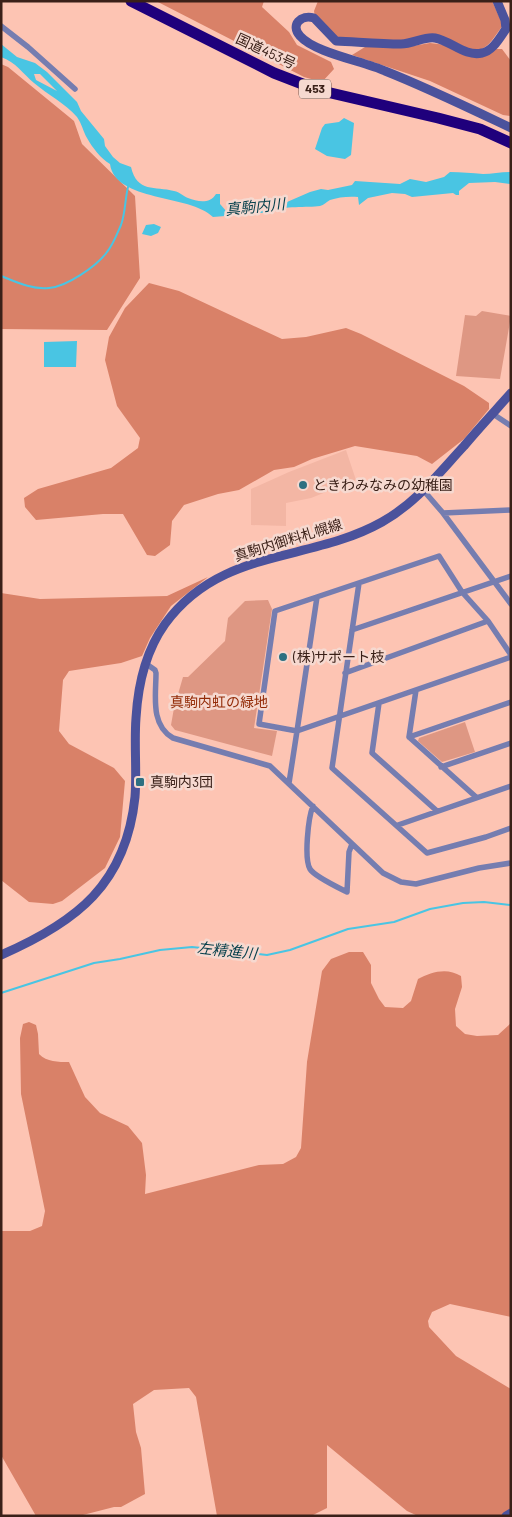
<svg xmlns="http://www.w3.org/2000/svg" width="512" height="1517" viewBox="0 0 512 1517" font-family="Barlow,'Noto Sans JP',sans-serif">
<rect width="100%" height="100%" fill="#fdc4b3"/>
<!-- built -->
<path fill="#f3b6a4" d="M346,450L356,480L311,498L286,503V526L251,525V489L289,472Z"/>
<!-- green -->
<path fill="#de9783" d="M482,311L511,316L500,379L456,376L465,315L476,316Z
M268,600L272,609L254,728L277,731L272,756L175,730L171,725L174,708L183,677H188L225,641L228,618L245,601Z
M465,722L475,752L442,762L418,741L419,738Z"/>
<!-- forest -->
<path fill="#d98168" d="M156,1H264L262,7L289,32L297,45L331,62L334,69L322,82L304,77Z
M318,1H492L503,25C484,52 482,57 451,40H338L316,23L314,11Z
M430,43L446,45L470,54L495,49H502L511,61V116L503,115L430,81L352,55L365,47L413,46Z
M1,64L8,67L74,121L82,144L135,196L140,278L107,330L1,329Z
M149,283L179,291L282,339L306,337L346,328L361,334L464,386L489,403V409L464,439L432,464L417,456L355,446L312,459L294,467L274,470L239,490L218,494L184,505L172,521L170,545L155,556L147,555L123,514H103L36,520L25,507L24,498L38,489L111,468L138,448L140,438L117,406L105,360L109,337L125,308Z
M208,577L171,606L150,638L142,656L121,663L69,671L63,680L59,731L69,744L114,768L125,781L120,837L105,868L62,901L53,904L29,902L1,880V593L40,599L167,596Z
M349,952H363L371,965V983L379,999L385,1007L403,1008L411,1001L418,979C431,972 447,967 461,976L462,987L455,1009L456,1026L465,1034L477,1036L498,1035L511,1023V1317L450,1304L432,1312L428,1321L429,1327L456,1356L511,1389V1516H418L407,1511L327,1445V1508L311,1516H217L196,1397L189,1388L154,1390L133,1404L136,1432L141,1448L145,1494L121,1507H114L79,1516H36L1,1455V1231H30L42,1226L45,1211L21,1094L20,1038L23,1024L29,1022L36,1025L38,1034L39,1054C47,1062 58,1062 69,1062L85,1097L100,1113L128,1126L142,1143L146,1175L145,1194L259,1165L283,1164L296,1157L301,1148L307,1062L322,971L331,959Z"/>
<!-- water -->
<path fill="#49c5e3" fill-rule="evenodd" d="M1,44L17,57L35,63L47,72L77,102L81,111L104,139L105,146L113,157L120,163L131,167C137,193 155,186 174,191C180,192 183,196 188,198C198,202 210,204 216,194H220V204L227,212L233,209L252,207L268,198L274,201L287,202L310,192L321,189L328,190L352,185L355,181L400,184L410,179L426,182L444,177L450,172C461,172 472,173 483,174C492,174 501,172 511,172V184L495,182L469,183L459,191V195H456L453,193L412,197L405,194L392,193L368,198L359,205L358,197C350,196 338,197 330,200C326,202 324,205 320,206C308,208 282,205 273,212L213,217C190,194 115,202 110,164C101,159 92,147 87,138C83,131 82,124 77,117C66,104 47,94 34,83C23,74 16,62 1,57ZM34,74H40L57,91L36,80Z
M344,118L354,123L351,155L345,159L327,156L315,149L322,128L325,124L339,122Z
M154,224L161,227L158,233L151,236L142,234L146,225Z
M77,341L76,367H44V342Z"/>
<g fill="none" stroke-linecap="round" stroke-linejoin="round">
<!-- stream -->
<path stroke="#49c5e3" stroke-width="2" d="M1,276C16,282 33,290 49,288C66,287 97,266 107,252C113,245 117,234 121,225C126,212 125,194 129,184
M1,993L94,963L120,959L160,950L192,947L267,955L290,950L348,929L394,922L430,909L463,903L484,902L511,905"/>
<!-- street -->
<path stroke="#757db0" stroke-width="5.5" d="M1,26L28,47L75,89
M493,414L511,426
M424,491L443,513L511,604
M443,513L511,510
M359,583L332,768L427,853L486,837L511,828
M317,597L297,731L259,724L275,611L439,556L462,592L488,621L511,655
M352,630L511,576
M145,663L155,670L156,673C156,695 150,725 173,738L270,766L383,873L401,882L416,884L479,868L511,863
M345,673L488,621
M416,690L409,737L476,797
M379,703L372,753L437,811
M409,737L511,702
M441,767L511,743
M289,783L297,731L511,657
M313,806C308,818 304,859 310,869C314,876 339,888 347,892L349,852L352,844
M398,825L511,786"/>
<!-- secondary -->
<path stroke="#4b529c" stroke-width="9" d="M497,1L505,20L506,29C500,37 493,51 482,53C465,57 451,41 435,38C425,36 413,44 401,44C380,44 358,42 336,41L314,18C301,14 290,25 300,36C315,53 363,61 385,71C428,88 469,108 511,128
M1,955C77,922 126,884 135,797C137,771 134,744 136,718C138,684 145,652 165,624C221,547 309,563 382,522C416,503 438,474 464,446C479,428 495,411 511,393
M506,1516L511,1513"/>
<!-- highway -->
<path stroke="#1f007c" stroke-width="11" d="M131,1L274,73L318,90L438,118L480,129L511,143"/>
</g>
<!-- markers -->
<g fill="#2d7081" stroke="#f6d9d0" stroke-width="2">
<circle cx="303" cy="485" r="5"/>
<circle cx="283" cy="657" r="5"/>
<rect x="135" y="777" width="10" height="10" rx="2.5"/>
</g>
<g text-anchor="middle" stroke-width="5" stroke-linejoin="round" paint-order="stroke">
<!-- shield labels -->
<rect fill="#f6d9d0" stroke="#72584f" stroke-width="1" x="299" y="79.5" width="32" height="19" rx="4"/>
<g font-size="12" font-weight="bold" fill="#3a2018">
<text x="315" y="93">453</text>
</g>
<!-- street labels -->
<g font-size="14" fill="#3a2018" stroke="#f6d9d0">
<text transform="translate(266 51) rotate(25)" y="5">国道453号</text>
<text transform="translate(288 540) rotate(-17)" y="5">真駒内御料札幌線</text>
</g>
<!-- poi labels -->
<g font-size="14" fill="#3a2018" stroke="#f6d9d0" text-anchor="start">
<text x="313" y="490">ときわみなみの幼稚園</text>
<text x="293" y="662">(株)サポート枝</text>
<text x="150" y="787">真駒内3団</text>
</g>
<!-- park labels -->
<g font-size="14" fill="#932b07" stroke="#f6d9d0">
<text x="219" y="707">真駒内虹の緑地</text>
</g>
<!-- water labels -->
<g font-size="15" font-style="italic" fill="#053f4b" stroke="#f6d9d0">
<text transform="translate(255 207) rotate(-6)" y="5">真駒内川</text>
<text transform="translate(227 951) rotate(6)" y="5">左精進川</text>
</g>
</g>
<!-- border -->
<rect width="512" height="1517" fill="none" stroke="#3a2018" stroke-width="5"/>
</svg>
